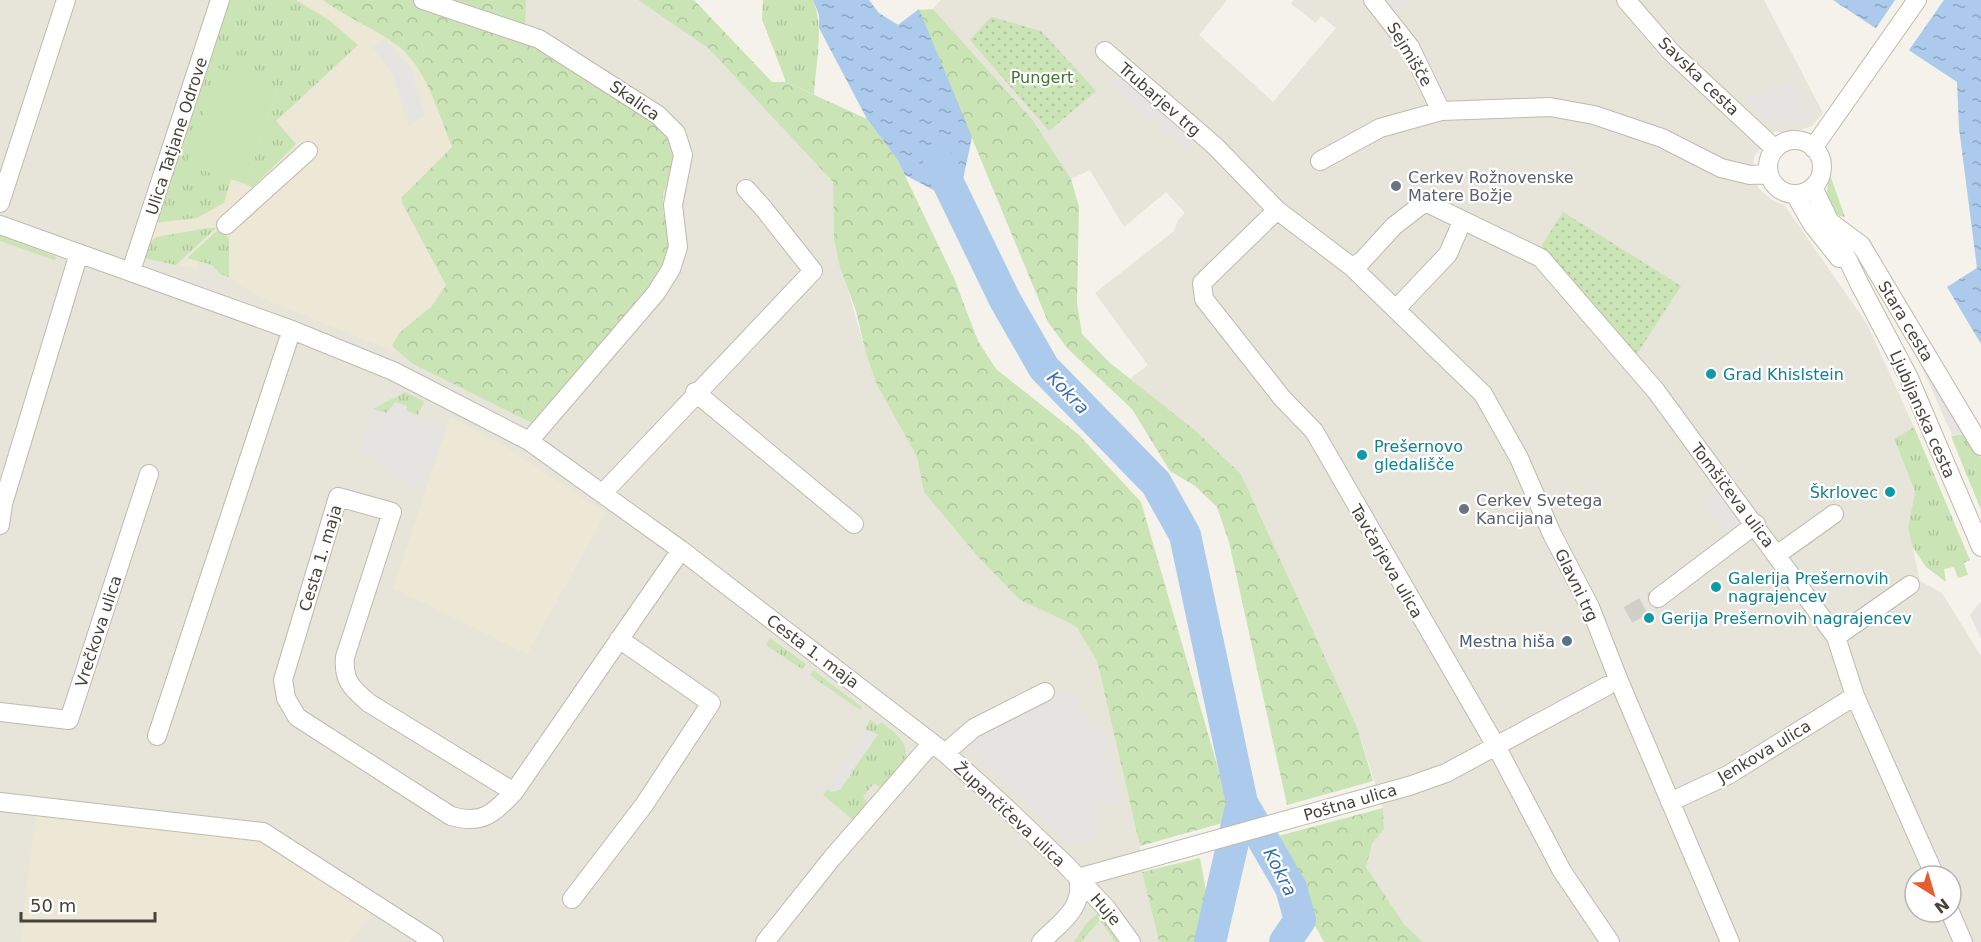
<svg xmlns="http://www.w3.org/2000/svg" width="1981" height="942" viewBox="0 0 1981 942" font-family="'DejaVu Sans',sans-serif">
<defs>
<pattern id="grass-tufts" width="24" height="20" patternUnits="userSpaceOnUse" patternTransform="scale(1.5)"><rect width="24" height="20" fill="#cae4b6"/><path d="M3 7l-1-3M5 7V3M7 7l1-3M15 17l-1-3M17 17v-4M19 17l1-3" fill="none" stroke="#afc59d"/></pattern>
<pattern id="forest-crowns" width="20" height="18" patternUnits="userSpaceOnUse" patternTransform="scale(1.5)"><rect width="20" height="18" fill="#cae4b6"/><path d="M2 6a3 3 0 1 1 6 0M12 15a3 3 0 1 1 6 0" fill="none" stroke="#afc59d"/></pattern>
<pattern id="park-dots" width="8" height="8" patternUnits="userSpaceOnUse" patternTransform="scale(1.5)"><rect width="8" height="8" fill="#cae4b6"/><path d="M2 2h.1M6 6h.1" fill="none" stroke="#afc59d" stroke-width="1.8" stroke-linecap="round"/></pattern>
<pattern id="water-ripples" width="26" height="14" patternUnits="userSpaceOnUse" patternTransform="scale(1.5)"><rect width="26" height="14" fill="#accaeb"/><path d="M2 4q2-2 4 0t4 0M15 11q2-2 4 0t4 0" fill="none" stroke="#8ea6bf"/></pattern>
</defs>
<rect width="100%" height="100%" fill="#f4f2ea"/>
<!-- residential -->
<path fill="#e7e4d9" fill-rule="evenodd" d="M0,0H323L413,364L453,382L671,235L663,212V194L677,162L525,35L526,0H638L708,48L833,182L834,240L866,354L877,385L917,457L924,492L978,557L1020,600L1070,622L1077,628L1097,661L1140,846L1142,872L1159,942H0Z
M941,0H1227L1199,35L1273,102L1336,28L1321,16L1316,23L1291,4L1294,0H1764L1823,113L1812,126L1800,130L1788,133L1774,131L1754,157L1752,176L1759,189L1771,199L1785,206L1867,324L1914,427L1894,440L1915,492L1908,527L1920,581L1942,593L1981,656V942H1423L1404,924L1366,867L1372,844L1384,829L1383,808L1357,727L1241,474L1196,431L1130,379L1148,365L1095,293L1174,231L1178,220L1185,213L1166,192L1124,227L1090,170L1071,179L1032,119L933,9ZM1915,876H1951V912H1915Z"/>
<!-- education -->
<path fill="#ece8d5" d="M226,0H413L468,19L471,383L264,299L229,277L220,274L212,265L198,261L196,269L144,258Z
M450,416L503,445L606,513L527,654L393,588Z
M36,813L262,840L373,911L350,942H20Z"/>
<!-- grass -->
<path fill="url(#grass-tufts)" d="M226,0H296L329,20L358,45L276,121L296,144L252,188L246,184L278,87L186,164L231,179L224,203L197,218L155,223Z
M763,0H813C825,31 815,64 814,97L813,94L786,82L762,19Z
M1830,175L1845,217C1825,215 1825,190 1830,175Z
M208,228H216L176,265L144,258L147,244L157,237Z
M219,229L229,238V277L220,274L212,265L187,258Z
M0,236L55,256L57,258L54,260L0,241Z
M405,392L424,401L418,415L405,410L407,407L387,413L373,409Z
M1914,427L1970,560L1964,563L1968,575L1958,578L1954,567L1944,569L1946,582L1926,567L1912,546L1908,527L1915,492L1894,439Z
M1966,434L1981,458V510L1951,436Z
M770,638L806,664L802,669L766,645Z
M813,670L862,707L860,710L810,675Z
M870,719L878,726L881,722C893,732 907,739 906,757L884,785L880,787L874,783L863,797L868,803L853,820L823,795L828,789L831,792L871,731L865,730Z
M1100,911L1121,942H1115L1100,920L1081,942H1074L1086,924Z"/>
<!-- forest -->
<path fill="url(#forest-crowns)" d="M323,0H526L525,36L661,126L671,143L677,162L663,194V212L671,235L666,266L570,382L532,423L413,364L392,346L399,333L432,306L446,285L402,203V197L452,147C437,110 426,63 391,41C369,26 344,16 323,0Z
M638,0H694L772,82H786L867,119L897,159L954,278L978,341L996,369L1078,434L1141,502L1233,820L1140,846L1097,661L1077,628L1070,623L1020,600L978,557L924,492L917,457L877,385L866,354L856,311L840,267L834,240L833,182L708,48Z
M933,9L1032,119L1071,179L1079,207L1077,303L1082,334L1110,363L1196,431L1241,474L1357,727L1373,781L1287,805L1229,542L1217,507L1195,486L1170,471L1132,409L1067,348L1048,322L919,10Z
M1383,808L1384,829L1372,844L1366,867L1404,924L1423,942H1324L1308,913L1297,905L1289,882L1278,836Z
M1200,858L1215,942H1159L1142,872Z"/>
<!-- park -->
<path fill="url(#park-dots)" d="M991,17L1041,31L1096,91L1049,131L970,40Z
M1563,212L1681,286L1635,357L1541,253L1542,245Z"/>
<!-- garden -->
<path fill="#cae4b6" d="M218,68L278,87L246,184L186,165Z"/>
<!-- parking -->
<path fill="#e6e4e1" d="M1361,0H1411L1406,9L1381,18Z
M385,38L411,68L425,116L408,125L393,74L372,48Z
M1122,72L1201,139L1189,153L1110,86Z
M1794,80L1814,118L1802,125L1785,127L1768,123L1745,99Z
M1915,352L1974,434L1952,435Z
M395,402L407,406L406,411L447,426L425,490L411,486L374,461L358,454L373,409L387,413Z
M1723,482L1756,524L1731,543L1700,500Z
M1980,602L1981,604V639L1970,615Z
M1066,689L1106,737L1123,800L1099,807L1103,825L1083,845L1062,840L965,745L985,729Z
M865,730L878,734L840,790L831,792L828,789Z"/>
<!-- water -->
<path fill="url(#water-ripples)" d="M813,0H869L879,13L898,25L919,9L972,137L958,203L905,175L897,159L867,119L819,28V15Z
M1833,0H1981V344L1947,287L1977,268L1959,128L1957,82Z"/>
<!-- pier -->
<path fill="#f4f2ea" d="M1895,0H1944L1907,53L1874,31Z"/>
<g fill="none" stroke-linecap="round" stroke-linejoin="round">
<!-- river -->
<path stroke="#accaeb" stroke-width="32" d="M939,164L1005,300L1044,368L1156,483L1185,535L1242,803L1291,888L1300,920L1285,942
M1210,942L1242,803"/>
<!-- minor-tunnel -->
<path stroke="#d1cfc7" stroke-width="18" stroke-dasharray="18 9" stroke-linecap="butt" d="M1628,615L1658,598"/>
<defs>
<path id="minor" d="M423,0L539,39L658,115L676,133L683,155L673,205L678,247L671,269L656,293L529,441
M1373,0L1410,47L1441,111
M1626,0L1671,52L1775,149
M1105,51L1215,146L1277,210L1352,267L1483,394L1519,458L1552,534L1590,607L1619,681L1730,942
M1768 167a27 27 0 1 1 54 0a27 27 0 1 1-54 0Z
M1813,148L1917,0
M1320,161L1380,128L1441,111L1550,107L1594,115L1662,138L1721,168L1750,175L1768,174
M1813,187L1859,283L1909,378L1981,547
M1795,194L1812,224L1839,258
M0,203L66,0
M1277,210L1202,283L1204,299L1282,398L1314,431L1496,746L1562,871L1610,942
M1812,224L1830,222L1861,245L1981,446
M0,225L292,330L393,371L529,441L681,550L945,753L1000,802L1066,865L1107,909L1131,942
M226,225L308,151
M1352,267L1362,261L1394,226L1425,202L1541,258L1656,391L1836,637L1855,696L1935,876
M131,271L220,0
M1397,308L1448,254L1462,222
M695,392L854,524
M603,493L813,271L764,209L746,189
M0,525L3,504L79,253
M1778,554L1834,514
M1658,598L1756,524
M1836,637L1910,585
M0,712L69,720L149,474
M157,736L288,341
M945,753L974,728L1045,692
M514,792L369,703C351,688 343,680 345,657L392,512L338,497L283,680L286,698L297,717L451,816C482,825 493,814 514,792L681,550
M0,802L263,832L434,942
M1670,802L1728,775L1855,696
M1078,878L1409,786L1446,773L1607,686
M572,899L644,805L711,703L619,639
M1950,912L1963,942
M765,942L832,858L932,743
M1041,942C1060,923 1085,908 1078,878"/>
</defs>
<!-- minor casing -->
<use href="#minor" stroke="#bfbaad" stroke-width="20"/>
<!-- minor -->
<use href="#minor" stroke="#fff" stroke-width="18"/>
</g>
<!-- markers -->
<g fill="#6b7280" stroke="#fff" stroke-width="2">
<circle cx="1396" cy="186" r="6"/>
<circle cx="1464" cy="509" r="6"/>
</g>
<g fill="#0f9aa8" stroke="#fff" stroke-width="2">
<circle cx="1711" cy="374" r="6"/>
<circle cx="1362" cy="455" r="6"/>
<circle cx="1890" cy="492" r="6"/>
<circle cx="1716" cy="587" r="6"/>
<circle cx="1649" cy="618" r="6"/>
</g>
<circle fill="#5c6f8a" stroke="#fff" stroke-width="2" cx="1567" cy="641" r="6"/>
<g text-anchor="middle" stroke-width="4.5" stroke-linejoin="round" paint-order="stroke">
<!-- street labels -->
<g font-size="16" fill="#474339" stroke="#fff">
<text transform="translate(1410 54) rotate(59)" y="6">Sejmišče</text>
<text transform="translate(1699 76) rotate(44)" y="6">Savska cesta</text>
<text transform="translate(1160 99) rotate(41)" y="6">Trubarjev trg</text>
<text transform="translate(635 100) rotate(35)" y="6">Skalica</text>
<text transform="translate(176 136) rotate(-72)" y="6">Ulica Tatjane Odrove</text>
<text transform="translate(1906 321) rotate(59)" y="6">Stara cesta</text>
<text transform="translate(1923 414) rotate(66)" y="6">Ljubljanska cesta</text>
<text transform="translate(1733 495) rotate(53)" y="6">Tomšičeva ulica</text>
<text transform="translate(320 558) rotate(-73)" y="6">Cesta 1. maja</text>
<text transform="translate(1387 561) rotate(60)" y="6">Tavčarjeva ulica</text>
<text transform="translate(1577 585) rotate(64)" y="6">Glavni trg</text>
<text transform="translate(98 631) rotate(-72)" y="6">Vrečkova ulica</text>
<text transform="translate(813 651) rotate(37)" y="6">Cesta 1. maja</text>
<text transform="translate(1764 751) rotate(-31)" y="6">Jenkova ulica</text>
<text transform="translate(1350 802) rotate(-16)" y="6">Poštna ulica</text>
<text transform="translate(1010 814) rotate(43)" y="6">Župančičeva ulica</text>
<text transform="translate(1106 909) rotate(49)" y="6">Huje</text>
</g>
<!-- park labels -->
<g font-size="16" fill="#427530" stroke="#fff">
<text x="1042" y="83">Pungert</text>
</g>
<!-- worship labels -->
<g font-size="16" fill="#5b616d" stroke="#fff" text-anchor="start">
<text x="1408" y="183">Cerkev Rožnovenske<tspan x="1408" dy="18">Matere Božje</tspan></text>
<text x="1476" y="506">Cerkev Svetega<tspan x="1476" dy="18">Kancijana</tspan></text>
</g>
<!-- culture labels -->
<g font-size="16" fill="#0d838f" stroke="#fff" text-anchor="start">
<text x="1723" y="380">Grad Khislstein</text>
<text x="1374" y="452">Prešernovo<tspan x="1374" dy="18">gledališče</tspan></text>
<text x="1878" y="498" text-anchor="end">Škrlovec</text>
<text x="1728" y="584">Galerija Prešernovih<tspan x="1728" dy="18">nagrajencev</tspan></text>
<text x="1661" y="624">Gerija Prešernovih nagrajencev</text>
</g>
<!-- service labels -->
<g font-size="16" fill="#4e5e75" stroke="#fff" text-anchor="end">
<text x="1555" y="647">Mestna hiša</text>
</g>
<!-- water labels -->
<g font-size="18" font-style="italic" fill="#3a6fab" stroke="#fff">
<text transform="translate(1068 393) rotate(46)" y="6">Kokra</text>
<text transform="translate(1280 872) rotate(63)" y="6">Kokra</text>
</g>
</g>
<!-- north arrow -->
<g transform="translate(1933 894) rotate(143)"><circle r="28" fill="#ffffff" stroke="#b5b4b0" stroke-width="1.5"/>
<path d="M0-4.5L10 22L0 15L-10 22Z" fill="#e95d2c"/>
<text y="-9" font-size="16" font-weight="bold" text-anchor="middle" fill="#474339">N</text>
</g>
<!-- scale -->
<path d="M21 912v9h134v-9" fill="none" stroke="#474339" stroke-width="3"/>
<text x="30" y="912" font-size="18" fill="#474339" stroke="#ffffff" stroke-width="4.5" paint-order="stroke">50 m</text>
</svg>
